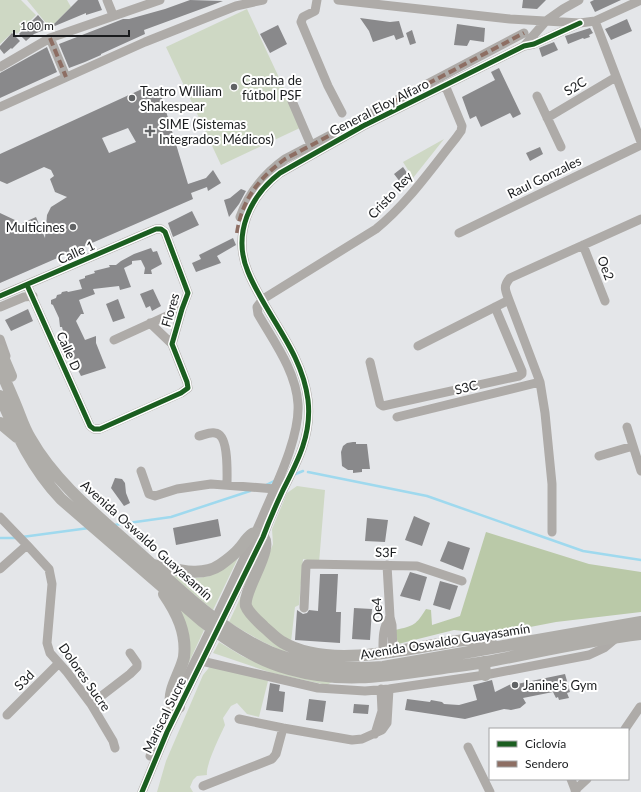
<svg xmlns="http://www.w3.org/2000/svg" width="641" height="792" viewBox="0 0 641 792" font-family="Lato,sans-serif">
<rect width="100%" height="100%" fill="#e4e6e9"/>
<!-- green -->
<path fill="#ced8c4" d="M0,0H21L36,15L17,34L14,31L0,44Z
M27,0H67L71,7L50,28Z
M247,9L302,127L221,165L166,47Z
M444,139L413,178L403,162Z
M297,486L325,490L319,563L303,559L299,605L295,607L291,642C274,631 261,618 249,603L273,544L272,529L287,493Z
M239,556L213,610L172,576L197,578L210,576Z
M243,592L266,635L288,653C267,645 248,634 229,622Z
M173,603L204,630L184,673Z
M219,642L242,656L269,668L332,682L327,685L272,673L219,655L213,653Z
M212,664L268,681L259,717L247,714L237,703L231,706L223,718L225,725C221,734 205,766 207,775L197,776L193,780L190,787L193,792H157L166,761L203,675Z"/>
<!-- forest -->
<path fill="#bac9a8" d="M486,532L589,564L641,572V612L556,622L493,634L454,630L398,644L395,630C414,626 416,625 426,609L431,610L432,625L460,616Z"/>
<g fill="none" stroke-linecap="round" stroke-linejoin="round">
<!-- stream -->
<path stroke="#9fd9ee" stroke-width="2.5" d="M308,472L427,496L583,551L641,560
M293,475L303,471
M266,485L276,480
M114,525L171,517L250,491
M22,537L89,528
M0,538H17"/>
</g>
<!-- building -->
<path fill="#89898b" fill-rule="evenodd" d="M78,0H98L102,10L86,15V13L50,28Z
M190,0L223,1L144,30L145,34L101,54V55L85,62L69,68L59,44L123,19H129L165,9Z
M523,0H546L537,9L522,8Z
M594,0H621L595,12L590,2Z
M38,15L49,28L34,34L26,41L19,34Z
M360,18L390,22L399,21L404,37L396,40L394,35L373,42L369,31Z
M627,19L632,31L611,40L605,29Z
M457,24L485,28L484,42L470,40L467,46L454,45Z
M278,25L287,44L270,53L260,34Z
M590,28L593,33L589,35L590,37L584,39L583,38L568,44L565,36Z
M412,30L416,43L410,45L406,33Z
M12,33L20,41L12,49L11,48L4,54L0,49V46Z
M554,42L558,50L542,57L539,48Z
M47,47L57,72L0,98V73Z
M499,68L521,114L513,118L510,113L481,127L476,116L470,119L462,97L495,80L491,72Z
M159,88L188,184L206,178L213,170L221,183L208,191L207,187L191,193L193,199L0,283V213L17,221L18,225L36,217L45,238L47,215L51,207L67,197L55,192L50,179L54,176L51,170L44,167L7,184L0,181V154L142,89L144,92ZM128,128L136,142L109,153L102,138Z
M540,147L543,154L530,161L526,153Z
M403,167L412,180L404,187L394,174Z
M241,189L246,191L239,204L229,217L224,200L230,198Z
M192,211L199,225L173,237L168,223Z
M233,238L236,245L217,256L221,263L196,272L192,263L201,259L199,255Z
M151,248L153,252L157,251L162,264L151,270L152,274H144L145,268L141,260L132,261V264L124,268L131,287L120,290L119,286L93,289L95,294L79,300L84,314H81L76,321L85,340L96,336V343L106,368L81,376L75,364L70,345L67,346L62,327H60L59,318L53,305L51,304V300L56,298L57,295L61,294L62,292L67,291L68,292L82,289L79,280L85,278V276L95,273L94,271L110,267L109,265H116L121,261L134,254Z
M153,289L161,306L152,311L150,306L146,308L140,294Z
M118,299L125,318L113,322L106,304Z
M28,309L33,321L11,331L5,320Z
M353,442H356V444H367L370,469H362V472L353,473V470H348L342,466L341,452L343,446L347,443Z
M115,478L122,479L125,483L126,493L130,503L124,506L111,488Z
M414,516L430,523L422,546L405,540Z
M367,518L388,520L385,542L365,541Z
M218,519L221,536L176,545L173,528Z
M448,541L470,548L463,570L440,561Z
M410,572L427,577L420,601L400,596Z
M320,574H338L336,612H341L340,643L295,640L297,610L303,614L307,613L309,610L318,611Z
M440,581L458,586L450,610L433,605Z
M354,608L372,609L370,640L352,639Z
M565,674L570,692L567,693L569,698L559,700L558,697L556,698L553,692L523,698L526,703L520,708L511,710L504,709L465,719L405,710L407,699L430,702L431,700L442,702L444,704L459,705L477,700L473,685L492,680L495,692L515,682L517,684Z
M270,683L280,685L279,691L285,692L283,712L266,710Z
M309,699L326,701L323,722L306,720Z
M354,704L369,705L368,714L353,713Z"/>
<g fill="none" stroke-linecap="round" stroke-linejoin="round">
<!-- minor -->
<path stroke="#aeaba8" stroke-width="9" d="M107,0L113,15
M317,0L315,11L303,17L301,22L328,86L342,113
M338,0L510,19L580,23L595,21L641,0
M595,21L641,142
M50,38L66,77
M524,46L546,21L563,9L579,0
M0,67L50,38L160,0
M537,96L561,147
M292,101L313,150
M0,107L145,42L236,6L263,0
M547,118L616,77
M240,217C249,192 264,174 285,159L524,33
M459,233L641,145
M583,245L605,301
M0,296L156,229H161L165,232L188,293L182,309L172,344L187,382L188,388L181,393L100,429H94L90,426L27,285
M0,307L24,297L33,296
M150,323L172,344
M0,339L6,356
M114,340L182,309
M418,346L509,300
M370,362L380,404L383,406L519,376L522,374V371L495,307
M397,417L540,382
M627,427L641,471
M199,436C204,435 209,432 215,433C229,434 227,473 227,484
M599,456L633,446
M141,471L149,494L155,496L177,489L211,484L275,489
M0,517L27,545L49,569L52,584L47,643L50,653L67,672L91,704L113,741L115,748
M552,532V484L545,413L540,382L509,300C505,290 503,286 510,278L641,219
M387,565L390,617L392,625L393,653
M0,569L27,545
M304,608L306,566L307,564L417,566L462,581
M383,654C383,641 382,628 390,617
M197,660L318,688L365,691L389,689L485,675L589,655L604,648L616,638
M91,704L130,674L137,667V663L130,653
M7,715L59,663
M239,719L283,728L352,740L362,739L382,730L387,723L389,689
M625,729L640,707
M375,734L382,711L381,689
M468,747L490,792
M150,756C165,717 185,682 203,645C223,603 243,561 262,518C275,487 300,438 298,404C296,371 274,342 258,314L257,307L263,299L376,229C407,204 431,169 456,138L461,131L462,126L445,85
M571,779L576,792
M203,786L272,759L276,754L283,728
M575,790L587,779
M142,792L167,732L263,537C269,521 276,505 283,490C298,461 312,434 308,400C302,351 266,316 248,272C232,234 250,196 280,173L363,126L524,46L534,44L580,23"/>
<!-- major -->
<path stroke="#afada9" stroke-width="12" d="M0,350L11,376
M0,369C7,385 14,400 20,416C23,424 26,431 30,438C56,484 99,517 138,552C178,588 220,630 270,652C306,667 345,670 383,667L641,622
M0,396C17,435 32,468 61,499L202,621C228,641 256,660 289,669C338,683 380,677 429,670C448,667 468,665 486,662C538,652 589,640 641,634
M0,423L17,437
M153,565C175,569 201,578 220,565C227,560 234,555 239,549C243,545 246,539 251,535C253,533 256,533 259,534C280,542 242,590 246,606C249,614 258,621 264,627C270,632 275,638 282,642C330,671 412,647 464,640H474L494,646
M164,594C177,613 187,633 184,657C182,670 166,693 172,705L179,707
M484,662L485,675"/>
<!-- quiet -->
<path stroke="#8d6e63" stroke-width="4" stroke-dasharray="8 4" stroke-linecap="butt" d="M50,38L66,77
M237,233C242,200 258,179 285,159L524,33"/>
<defs>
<path id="cycleway" d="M0,296L156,229H161L165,232L188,293L182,309L172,344L187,382L188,388L181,393L100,429H94L90,426L27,285
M142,792L167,732L263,537C269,521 276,505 283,490C298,461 312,434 308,400C302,351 266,316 248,272C232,234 250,196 280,173L363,126L524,46L534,44L580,23"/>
</defs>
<!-- cycleway casing -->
<use href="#cycleway" stroke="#fff" stroke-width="8"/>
<!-- cycleway -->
<use href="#cycleway" stroke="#1b5e20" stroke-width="5"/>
</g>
<!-- markers -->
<g fill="#616365" stroke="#fff" stroke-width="1.5">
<circle cx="234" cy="87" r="4"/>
<circle cx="132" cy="98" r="4"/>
<path d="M148 125h4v4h4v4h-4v4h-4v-4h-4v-4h4z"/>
<circle cx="73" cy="227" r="4"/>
<circle cx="515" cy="685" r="4"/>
</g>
<g text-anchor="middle" stroke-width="4" stroke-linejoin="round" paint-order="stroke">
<!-- poi labels -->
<g font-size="13" fill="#1a1c1e" stroke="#fff" text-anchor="start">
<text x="242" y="85">Cancha de<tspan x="242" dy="15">fútbol PSF</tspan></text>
<text x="140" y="96">Teatro William<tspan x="140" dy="15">Shakespear</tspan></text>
<text x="159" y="129">SIME (Sistemas<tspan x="159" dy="15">Integrados Médicos)</tspan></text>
<text x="65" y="232" text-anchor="end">Multicines</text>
<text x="523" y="690">Janine's Gym</text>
</g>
<!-- street labels -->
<g font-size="13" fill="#1a1c1e" stroke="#fff">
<text transform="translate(575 86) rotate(-31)" y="5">S2C</text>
<text transform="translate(379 107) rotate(-27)" y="5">General Eloy Alfaro</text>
<text transform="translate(544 177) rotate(-26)" y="5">Raul Gonzales</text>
<text transform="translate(390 195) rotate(-47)" y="5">Cristo Rey</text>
<text transform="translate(76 252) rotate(-24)" y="5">Calle 1</text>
<text transform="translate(606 268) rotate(69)" y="5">Oe2</text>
<text transform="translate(170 310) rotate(-74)" y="5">Flores</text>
<text transform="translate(69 351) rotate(66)" y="5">Calle D</text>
<text transform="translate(466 387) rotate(-14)" y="5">S3C</text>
<text transform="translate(147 540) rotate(42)" y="5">Avenida Oswaldo Guayasamín</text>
<text transform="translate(386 552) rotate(1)" y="5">S3F</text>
<text transform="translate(377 610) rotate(-95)" y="5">Oe4</text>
<text transform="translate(445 641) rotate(-9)" y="5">Avenida Oswaldo Guayasamín</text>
<text transform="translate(85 677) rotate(55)" y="5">Dolores Sucre</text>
<text transform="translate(24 680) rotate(-45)" y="5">S3d</text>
<text transform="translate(164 715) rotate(-64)" y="5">Mariscal Sucre</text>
</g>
</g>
<!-- legend -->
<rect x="489" y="728" width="140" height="52" fill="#ffffff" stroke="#a3a4a5"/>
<rect x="497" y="741" width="20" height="6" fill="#1b5e20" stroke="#a3a4a5"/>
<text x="525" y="748" font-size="12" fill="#1a1c1e">Ciclovía</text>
<rect x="497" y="761" width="20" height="6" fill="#8d6e63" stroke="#a3a4a5"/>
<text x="525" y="768" font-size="12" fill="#1a1c1e">Sendero</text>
<!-- scale -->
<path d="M14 30v6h115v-6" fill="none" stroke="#1a1c1e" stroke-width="2"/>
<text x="20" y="30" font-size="12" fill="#1a1c1e" stroke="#ffffff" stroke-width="3" paint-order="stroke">100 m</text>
</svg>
